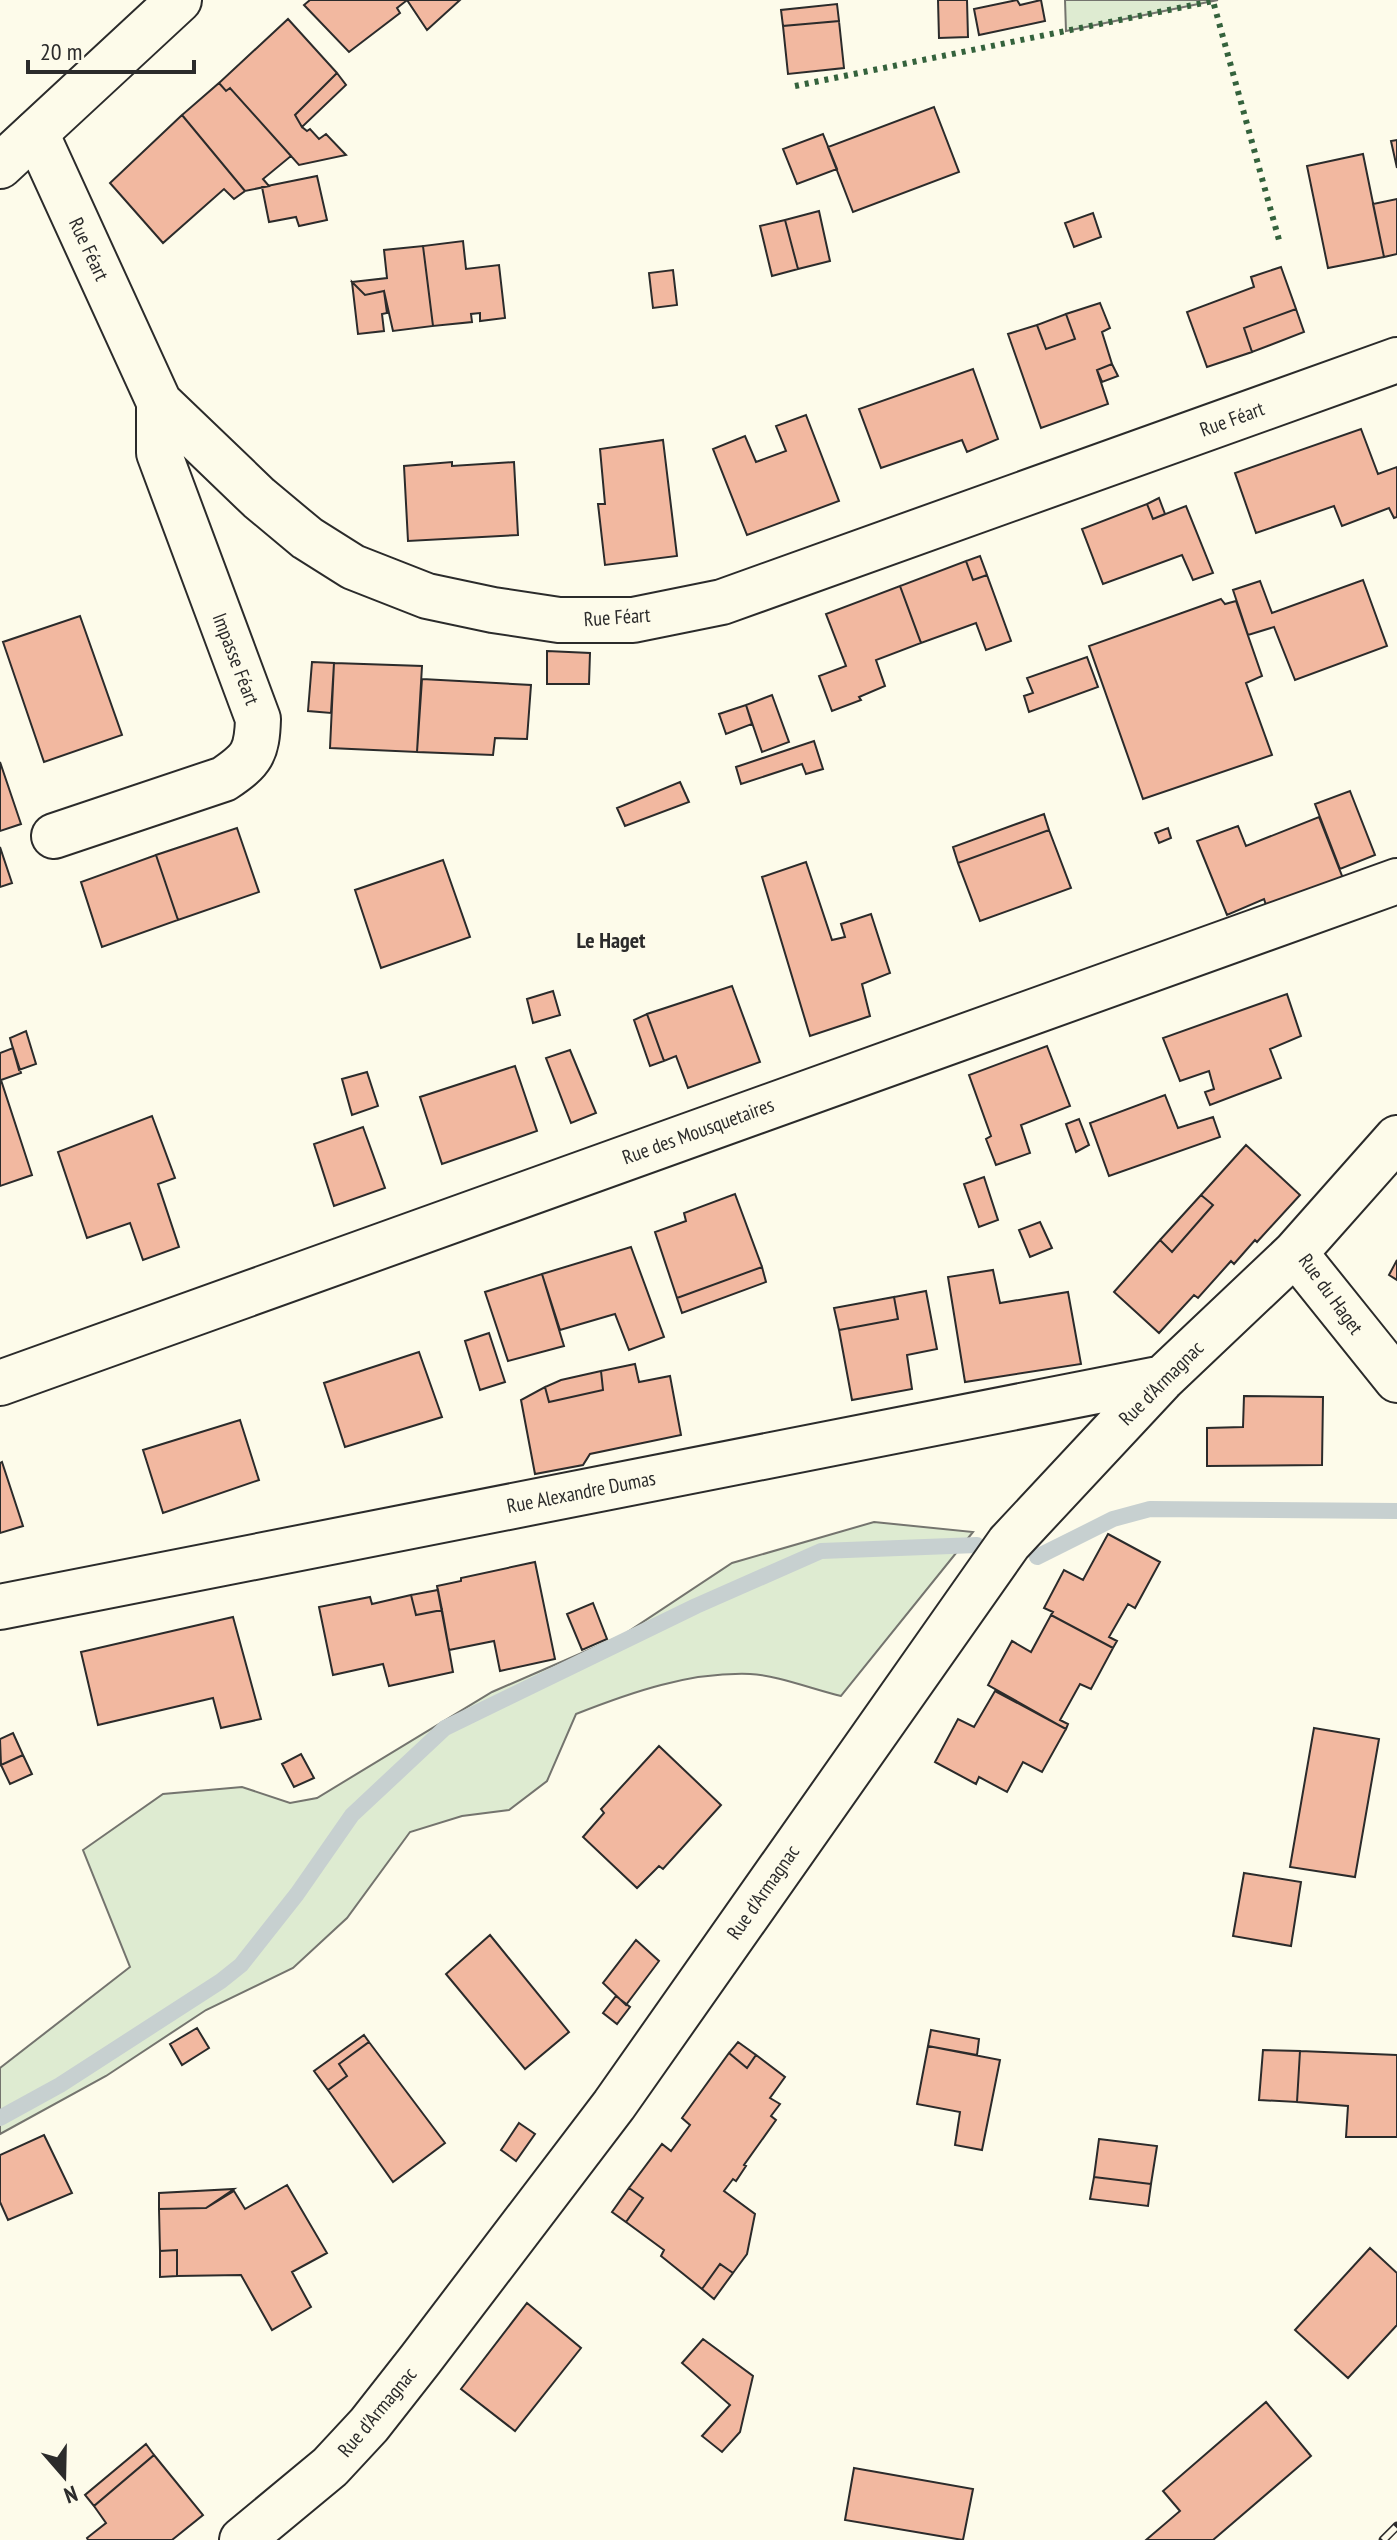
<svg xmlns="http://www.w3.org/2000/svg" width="1397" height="2540" viewBox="0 0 1397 2540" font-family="'PT Sans Narrow',sans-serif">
<rect width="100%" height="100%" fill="#fdfbea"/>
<!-- green -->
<path fill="#deebd1" stroke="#74746e" stroke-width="2" d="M1065,0H1218L1066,31Z
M874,1522L973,1532L841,1696C815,1690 776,1675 750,1674C689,1672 632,1692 576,1714L547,1781L509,1810L462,1816L410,1832L347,1918L293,1968L206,2010L106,2076L0,2134V2068L130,1967L83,1850L163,1794L242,1787L290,1803L317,1798L492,1692L623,1635L732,1563Z"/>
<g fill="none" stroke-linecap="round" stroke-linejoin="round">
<!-- stream -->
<path stroke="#c7d0d0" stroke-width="16" d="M1037,1557L1113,1519L1150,1509L1397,1511
M0,2118L60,2085L221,1981L241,1965L297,1894L352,1815L445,1728L696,1606L821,1551L977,1545"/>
</g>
<!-- building -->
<path fill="#f2b8a0" stroke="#2b2b2b" stroke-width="2" d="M310,0H405L406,1L397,8L400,13L349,52L304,5Z
M407,0H460L427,30Z
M938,0H967L968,37L939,38Z
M1017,0L1020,5L1041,0L1045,21L979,35L974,9Z
M837,4L839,21L783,26L781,10Z
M288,19L337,73L295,115L302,127L307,131L310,129L319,139L326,134L346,155L299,165L230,88L226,91L219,83Z
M839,21L844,68L788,74L783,26Z
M337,73L346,85L302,127L295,115Z
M219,83L226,91L230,88L291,156L263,179L269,186L245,191L182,115Z
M934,107L959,172L853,212L828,147Z
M182,115L245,191L234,199L224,189L163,243L110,183Z
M823,134L837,169L797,184L783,149Z
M1397,140V168L1391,141Z
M1363,154L1384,257L1328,268L1307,166Z
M317,176L327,220L299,226L296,217L269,222L262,187Z
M1397,199V254L1384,257L1373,204Z
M819,211L830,261L798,269L785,220Z
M1093,213L1101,237L1074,247L1065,223Z
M785,220L798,269L772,276L760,226Z
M463,241L466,269L499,265L505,318L480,321V313L471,314L472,322L433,326L423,246Z
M423,246L433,326L393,331L384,291L365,295L352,282L387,278L384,250Z
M1281,267L1296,309L1244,328L1252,352L1207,367L1187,312L1254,287L1251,277Z
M673,270L677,305L653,308L649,273Z
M352,282L365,295L384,291L387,313L382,314L384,331L358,334Z
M1100,303L1110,328L1102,332L1112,364L1097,370L1108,404L1041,428L1008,334L1037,325L1046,349L1075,339L1066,314Z
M1296,309L1304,332L1252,352L1244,328Z
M1066,314L1075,339L1046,349L1037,325Z
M1112,364L1118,376L1102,382L1097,370Z
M973,369L998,439L967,452L962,440L881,468L859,409Z
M806,415L839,501L747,535L713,449L745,436L756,462L786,451L776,426Z
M1361,429L1378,474L1397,467V517L1394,518L1389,508L1342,526L1334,506L1256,533L1235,473Z
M663,440L677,556L605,565L598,504H605L600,449Z
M452,462V466L514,462L518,535L408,541L404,466Z
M1159,498L1165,514L1153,519L1147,504Z
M1147,504L1153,519L1186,506L1213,573L1193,580L1182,555L1103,584L1082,529Z
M980,556L987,575L973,580L966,561Z
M966,561L973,580L987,575L1011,641L986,650L976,623L921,643L900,586Z
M1363,580L1387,646L1295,680L1274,627L1248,635L1233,590L1260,581L1272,613Z
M900,586L921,643L876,660L885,686L859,697L861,700L832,711L819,676L846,666L826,614Z
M1221,599L1225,604L1236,601L1262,676L1246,683L1272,755L1143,799L1089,646Z
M80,616L122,735L44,762L3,642Z
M547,651L590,653L589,684H547Z
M1087,657L1098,687L1029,712L1024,696L1033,693L1027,678Z
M312,662L334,663L331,713L308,711Z
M334,663L422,666L417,752L330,748Z
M422,679L531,685L527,739L495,738L493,755L417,752Z
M772,695L789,742L762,752L746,705Z
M746,705L752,724L726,734L719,714Z
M814,741L823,769L806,774L802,764L741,784L736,767Z
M0,762L21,824L0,831Z
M680,782L689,802L625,826L617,808Z
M1350,791L1375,855L1340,869L1315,804Z
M1044,814L1049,830L958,863L953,847Z
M1319,817L1344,881L1268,911L1264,899L1227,915L1197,841L1238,826L1246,846Z
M237,828L259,892L178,920L156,855Z
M1168,828L1171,838L1159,843L1155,833Z
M1049,830L1071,888L980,921L958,863Z
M0,847L12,883L0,887Z
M156,855L178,920L102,947L81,882Z
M443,860L470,937L381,968L355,890Z
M806,862L832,940L845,937L841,924L871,914L890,973L862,984L870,1016L810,1036L762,877Z
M732,986L760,1062L688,1088L676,1056L664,1061L647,1014Z
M553,991L560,1015L533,1023L527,999Z
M1287,994L1301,1036L1270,1049L1281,1078L1210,1105L1205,1092L1214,1089L1209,1071L1180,1081L1163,1038Z
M647,1014L664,1061L650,1066L634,1020Z
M26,1031L36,1064L19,1070L10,1038Z
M1047,1046L1070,1106L1021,1125L1030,1153L996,1165L986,1139L991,1136L969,1075Z
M13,1048L21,1073L1,1080L32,1175L0,1186V1053Z
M570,1050L596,1113L571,1123L546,1058Z
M515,1066L537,1131L442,1164L420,1097Z
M367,1072L378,1106L352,1115L342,1079Z
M1165,1095L1178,1128L1213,1117L1220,1137L1109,1176L1090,1123Z
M152,1116L175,1178L158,1184L179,1247L143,1260L130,1223L87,1238L58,1152Z
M1079,1119L1089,1145L1076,1152L1066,1124Z
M363,1127L385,1188L334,1206L314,1144Z
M1246,1145L1300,1195L1257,1242L1255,1240L1234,1264L1231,1261L1198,1298L1194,1295L1159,1333L1114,1292L1160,1240L1172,1252L1213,1205L1201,1195Z
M984,1177L998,1220L979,1227L964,1184Z
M735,1194L762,1267L677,1298L655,1232L686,1221L684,1213Z
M1201,1195L1213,1205L1172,1252L1160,1240Z
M1040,1222L1052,1248L1030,1257L1019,1230Z
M631,1247L664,1337L629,1350L615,1314L560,1330L542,1274Z
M1397,1260V1280L1389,1275Z
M762,1267L766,1282L682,1313L677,1298Z
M993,1270L1000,1303L1068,1292L1081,1364L965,1382L948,1277Z
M542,1274L564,1346L508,1361L485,1292Z
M926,1291L937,1349L907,1355L912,1389L852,1400L839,1330L898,1319L894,1297Z
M894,1297L898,1319L839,1330L834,1308Z
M489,1333L505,1382L480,1390L465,1341Z
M419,1352L442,1417L345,1447L324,1383Z
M635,1364L639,1382L670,1376L681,1435L590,1454L583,1465L535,1474L521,1400L545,1387L549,1402L603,1390L601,1371Z
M601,1371L603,1390L549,1402L545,1387L561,1380Z
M1244,1396L1323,1397L1322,1465L1207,1466V1428L1243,1427Z
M240,1420L259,1480L163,1513L143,1450Z
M2,1462L23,1526L0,1533V1463Z
M1108,1534L1160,1562L1135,1608L1128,1604L1109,1637L1117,1641L1113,1648L1051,1615L1053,1612L1044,1608L1064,1570L1083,1580Z
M535,1562L555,1659L500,1671L494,1641L449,1650L437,1586L461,1581V1578Z
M438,1590L442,1610L416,1615L411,1595Z
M411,1595L416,1615L442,1610L453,1672L389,1686L383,1664L333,1675L319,1607L370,1597L372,1604Z
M593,1603L607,1639L582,1650L567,1614Z
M1051,1615L1113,1648L1091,1689L1080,1684L1060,1720L1068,1724L1066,1729L988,1685L1012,1641L1031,1652Z
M233,1617L261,1719L221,1728L213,1698L98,1725L81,1652Z
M995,1691L1066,1729L1042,1772L1023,1762L1007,1792L979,1777L976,1784L935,1762L958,1719L974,1727Z
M1314,1728L1379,1739L1355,1877L1290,1867Z
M13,1733L23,1755L1,1765L0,1739Z
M659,1746L721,1805L663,1869L659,1866L637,1888L583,1837L604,1813L601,1809Z
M301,1754L314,1778L294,1787L282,1764Z
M23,1755L32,1774L10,1784L1,1765Z
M1244,1873L1301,1882L1291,1946L1233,1936Z
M490,1935L569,2032L525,2069L446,1974Z
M636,1940L659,1961L626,2005L603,1983Z
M616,1996L630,2007L617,2024L603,2013Z
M197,2028L209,2048L182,2065L170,2044Z
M931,2030L979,2039L977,2055L928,2046Z
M364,2035L369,2042L339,2064L347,2076L328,2090L314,2071Z
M369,2042L445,2143L393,2182L328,2090L347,2076L339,2064Z
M738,2042L756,2055L747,2068L729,2053Z
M928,2046L1000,2060L982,2150L955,2145L960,2112L917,2104Z
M1263,2050L1300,2051L1297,2102L1259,2100Z
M1300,2051L1397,2055V2137H1346L1348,2106L1297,2102Z
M729,2053L747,2068L756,2055L785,2077L770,2098L780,2104L771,2116L776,2120L744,2165L746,2166L736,2181L733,2179L724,2191L755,2214L747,2254L733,2273L720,2264L702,2289L661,2256L664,2250L626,2222L643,2198L629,2188L662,2144L671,2151L690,2125L682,2118Z
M519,2123L535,2134L516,2161L501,2150Z
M44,2135L72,2193L8,2220L0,2202V2155Z
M1099,2139L1157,2146L1151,2184L1094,2177Z
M1094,2177L1151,2184L1148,2206L1090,2199Z
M287,2185L327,2253L292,2272L311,2307L272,2330L241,2275L177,2276V2250L160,2251L159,2209L206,2208L234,2191L245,2209Z
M629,2188L643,2198L626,2222L612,2212Z
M234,2189L206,2208L159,2209V2193Z
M1370,2248L1397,2273V2325L1348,2378L1295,2330Z
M177,2250V2276L160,2277V2251Z
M720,2264L733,2273L714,2299L702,2289Z
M527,2303L581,2348L515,2431L461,2389Z
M703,2339L753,2376L740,2432L722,2452L702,2436L730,2405L682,2363Z
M1266,2402L1311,2456L1213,2540H1146L1180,2511L1163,2491Z
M146,2444L154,2455L94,2506L85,2495Z
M154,2455L203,2515L172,2540H88L87,2538L106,2523L94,2506Z
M854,2468L973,2489L963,2540L845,2520Z"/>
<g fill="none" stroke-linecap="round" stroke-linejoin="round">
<defs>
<path id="minor" d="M36,133L159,402L259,498L307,538L353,567L427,596L493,610L559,620H633L722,602L1397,360
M54,836L224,779C252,760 257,753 258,719L159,453V402
M1397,1138L1295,1253L1397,1380
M0,1383L1397,881
M0,1607L1163,1378
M242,2540L330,2467L369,2425L420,2360L614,2105L1009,1543L1163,1378L1295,1253"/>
<path id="secondary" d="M0,166L179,0"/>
</defs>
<!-- minor casing -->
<use href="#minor" stroke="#2b2b2b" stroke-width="48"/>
<!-- secondary casing -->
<use href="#secondary" stroke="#2b2b2b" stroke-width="48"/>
<!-- minor -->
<use href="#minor" stroke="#fdfbea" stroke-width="44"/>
<!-- secondary -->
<use href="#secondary" stroke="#fdfbea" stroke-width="44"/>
<defs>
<path id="rail" d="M1383,2540L1397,2526"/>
</defs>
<!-- rail casing -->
<use href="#rail" stroke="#2b2b2b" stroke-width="9"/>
<!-- rail -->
<use href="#rail" stroke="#fdfbea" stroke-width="6" stroke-dasharray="18" stroke-linecap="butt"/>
<!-- hedge -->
<path stroke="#34623c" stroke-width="6" stroke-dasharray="4 6" stroke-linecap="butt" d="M795,86L1213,1L1279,240"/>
</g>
<g text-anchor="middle" stroke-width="6" stroke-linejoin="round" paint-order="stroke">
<!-- street labels -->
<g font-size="20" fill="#2b2b2b" stroke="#fdfbea">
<text transform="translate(89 249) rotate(65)" y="7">Rue Féart</text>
<text transform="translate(1232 419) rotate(-20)" y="7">Rue Féart</text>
<text transform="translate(617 617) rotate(-4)" y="7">Rue Féart</text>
<text transform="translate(236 659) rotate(69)" y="7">Impasse Féart</text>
<text transform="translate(698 1131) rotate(-20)" y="7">Rue des Mousquetaires</text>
<text transform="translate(1331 1294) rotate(54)" y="7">Rue du Haget</text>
<text transform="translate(1161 1383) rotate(-45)" y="7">Rue d'Armagnac</text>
<text transform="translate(581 1492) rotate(-11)" y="7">Rue Alexandre Dumas</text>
<text transform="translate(763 1892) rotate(-55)" y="7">Rue d'Armagnac</text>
<text transform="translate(377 2412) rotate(-50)" y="7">Rue d'Armagnac</text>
</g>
<!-- neighbourhood labels -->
<g font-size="22" font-weight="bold" fill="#2b2b2b" stroke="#fdfbea">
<text x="611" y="948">Le Haget</text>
</g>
</g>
<!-- north arrow -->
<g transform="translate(64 2476) rotate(160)" stroke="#fdfbea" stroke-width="6" paint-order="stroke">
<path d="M0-6L14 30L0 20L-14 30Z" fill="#2b2b2b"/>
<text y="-12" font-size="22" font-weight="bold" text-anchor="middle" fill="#2b2b2b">N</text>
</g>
<!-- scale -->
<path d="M28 60v12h166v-12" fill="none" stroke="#2b2b2b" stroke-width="4"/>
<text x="40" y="60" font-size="24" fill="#2b2b2b" stroke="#fdfbea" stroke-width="6" paint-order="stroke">20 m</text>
</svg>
